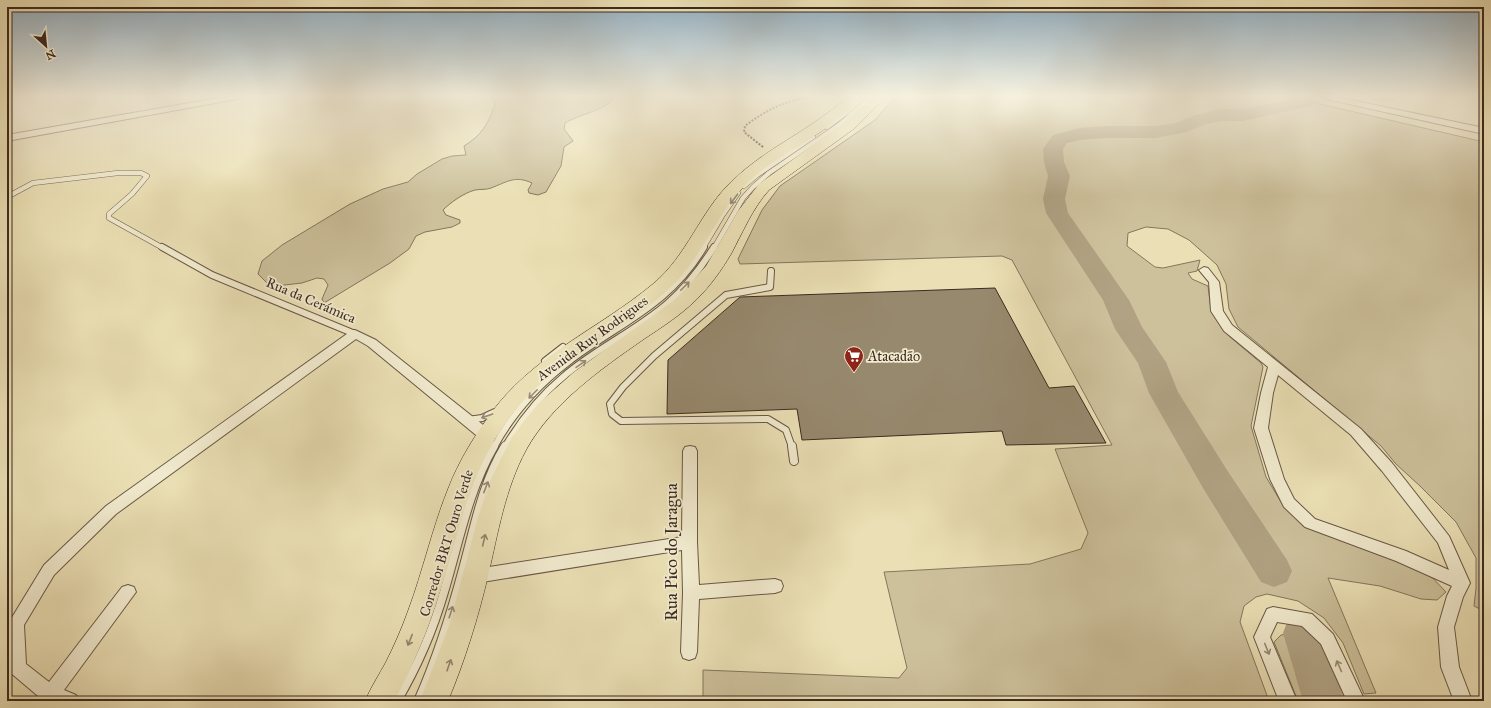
<svg xmlns="http://www.w3.org/2000/svg" width="1491" height="708" viewBox="0 0 1491 708" font-family="'IM FELL Great Primer',serif">
<rect width="100%" height="100%" fill="#ebe0b5"/>
<filter id="stains"><feTurbulence type="fractalNoise" baseFrequency=".005" numOctaves="4"/><feColorMatrix values="0 0 0 0 .2 0 0 0 0 .09 0 0 0 0 .02 0 0 0 .5 -.17"/></filter>
<radialGradient id="worn" r=".72"><stop offset=".6" stop-color="#630" stop-opacity="0"/><stop offset="1" stop-color="#630" stop-opacity=".3"/></radialGradient>
<!-- green -->
<path fill="#cdc19c" stroke="#84765e" d="M491,97H614C610,109 577,115 565,123L564,129L573,141L564,147L561,166L546,192L538,195L529,193L528,190L532,183C515,175 507,182 491,188C486,190 480,189 475,190C464,193 451,202 443,210L446,215L460,220V223L452,227L425,232L416,236L409,249L390,263L324,303L322,299L328,285L324,279L317,278L302,283L276,286L267,283L258,274L262,261L282,245L350,204L383,189L408,182L417,174L442,159L452,156L466,155L464,146C481,136 489,123 495,104Z
M895,97H1290L1484,142V611L1474,606L1476,588V558L1456,522L1420,486L1396,464L1381,446L1238,327L1229,309L1226,284L1217,265L1189,240L1168,229L1146,227L1128,233L1127,246L1155,267L1163,268L1200,260L1197,271L1188,273L1192,279L1208,286L1211,310L1229,336L1261,363L1263,367L1251,426L1266,477L1281,502L1303,526L1427,572L1446,592L1437,600L1421,599L1380,586L1328,578L1376,693L1364,694L1343,643L1324,618L1298,601L1267,594L1256,597L1244,606L1240,622L1269,701H703V670L899,678L907,668L884,572L1030,564L1081,549L1088,533L1055,449L1112,445L1012,260L1002,256L740,264L738,259L762,210L780,186L875,120Z
M1289,634L1308,639L1321,653L1342,701H1298L1274,642L1281,635Z"/>
<g fill="none" stroke-linecap="round" stroke-linejoin="round">
<!-- river -->
<path fill="#b0a283" fill-rule="evenodd" d="M1303,97L1311,98L1314,102L1311,106L1242,121H1221L1206,124L1187,132L1156,138H1106L1080,140L1067,143L1063,149L1064,162L1070,176L1065,199L1068,213L1129,300L1142,327L1166,362L1178,392L1227,470L1287,560L1292,571L1287,582L1274,587L1261,582L1203,488L1149,393L1138,363L1115,329L1103,300L1046,213L1043,199L1048,176L1044,162L1043,149L1053,135L1080,128L1106,126H1156L1176,123L1193,116L1221,109H1242Z
M1371,97H1396L1393,101L1387,102L1374,101Z
M1302,615L1316,620L1345,701H1303L1283,633L1288,620Z"/>
</g>
<!-- building -->
<path fill="#97896e" stroke="#3c2a21" d="M995,288L1049,388L1074,386L1106,443L1006,445L1002,431L802,440L797,409L667,414L668,360L740,297Z"/>
<g fill="none" stroke-linecap="round" stroke-linejoin="round">
<defs>
<path id="lane-far2" d="M827,127L847,112L863,97
M744,186L757,175L813,137
M7,197L33,183L118,173H141L147,176L132,194L109,214V218L163,248
M703,248L722,216L738,193
M714,248L743,198L753,187L769,173L842,123L871,97"/>
<path id="lane-far1" d="M162,247L212,275L355,334
M771,271L770,287L726,295L654,356L623,387L610,404L612,414L621,421L768,419L786,430L792,447
M545,361L563,347
M468,420L482,418L495,412
M494,447C512,414 538,385 568,362C619,323 669,306 704,247
M505,447C521,420 539,397 563,377C595,349 636,331 668,303C686,287 701,268 714,247"/>
<path id="lane" d="M792,446L794,461
M397,701C417,667 433,630 444,592C459,542 468,491 494,446
M418,701C437,658 451,614 463,569C475,526 482,484 505,446"/>
<path id="street" d="M224,97H241L237,99L7,141V135Z
M1322,97H1337L1484,128V134L1326,99Z
M1204,267L1208,268L1219,282L1223,311L1232,325L1361,429L1392,463L1449,536L1470,583L1463,597L1454,627L1459,667L1472,701H1454L1441,667L1438,627L1447,596L1452,586L1396,561L1305,527L1284,507L1270,479L1254,428L1261,393L1268,367L1224,331L1211,311L1209,282L1199,270ZM1278,375L1351,435L1382,471L1438,543L1449,570L1406,551L1315,519L1294,499L1284,479L1268,428L1273,393Z
M355,330L376,340L492,432L494,436L492,440L487,441L482,440L368,346L356,339L116,514L54,575L24,625L26,664L49,682L122,587L128,585L134,587L136,592L64,690L76,695L79,701H36L38,696L12,674L9,668L8,624L44,565L106,506L351,331Z
M690,446L695,447L697,451V542L699,585L775,579L781,581L783,586L781,591L775,593L699,599L697,652L695,658L689,660L683,658L681,652L683,593L682,550L476,583L470,581L468,576L470,571L476,569L682,537L683,451L685,447Z
M1273,607L1312,614L1333,634L1365,701H1347L1321,644L1302,626L1277,622L1270,637L1297,701H1279L1254,637L1267,609Z"/>
<path id="primary" d="M847,97H860C834,131 786,149 754,177C719,207 707,249 677,281C626,333 554,358 510,417C468,473 460,530 439,595C428,630 414,663 397,696L394,701H365C371,687 379,675 386,662C394,646 402,628 408,611C423,571 432,529 448,489C458,463 473,438 489,416C531,356 599,329 653,284C687,256 700,212 731,182C765,148 812,130 847,97Z
M873,97H886L855,128L769,190C752,209 743,232 731,254C721,271 710,286 697,299C681,315 662,327 644,339C601,369 552,403 526,450C505,489 498,533 488,576C478,618 465,660 448,701H420L450,623L478,517L491,479L512,437L524,421L539,403L574,372L676,299L706,266L738,211L759,184L845,122Z"/>
</defs>
<!-- lane-far2 casing -->
<use href="#lane-far2" stroke="#685846" stroke-width="5.5"/>
<!-- lane-far1 casing -->
<use href="#lane-far1" stroke="#685846" stroke-width="8"/>
<!-- lane casing -->
<use href="#lane" stroke="#685846" stroke-width="10"/>
<!-- street casing -->
<use href="#street" stroke="#685846" stroke-width="2"/>
<!-- primary casing -->
<use href="#primary" stroke="#3c2a21" stroke-width="1"/>
<!-- path -->
<path stroke="#3c2a21" stroke-width="2" stroke-dasharray="2 1.5" stroke-linecap="butt" d="M763,147L744,132L745,126C764,111 785,101 809,97"/>
<!-- lane-far2 -->
<use href="#lane-far2" stroke="#f2ebcf" stroke-width="4.5"/>
<!-- lane-far1 -->
<use href="#lane-far1" stroke="#f2ebcf" stroke-width="6"/>
<!-- lane -->
<use href="#lane" stroke="#f2ebcf" stroke-width="8"/>
<!-- street -->
<use href="#street" fill="#f2ebcf" fill-rule="evenodd"/>
<!-- primary -->
<use href="#primary" fill="#ebe0b5" fill-rule="evenodd"/>
</g>
<!-- one-way arrows -->
<defs><path id="oneway-shaft" d="M-6 0H5M1.5-3L5.5 0L1.5 3" fill="none" stroke-width="1.6" stroke-linecap="round" stroke-linejoin="round"/></defs>
<g stroke="#978a78">
<use href="#oneway-shaft" transform="translate(734 199) rotate(127)"/>
<use href="#oneway-shaft" transform="translate(685 286) rotate(-45)"/>
<use href="#oneway-shaft" transform="translate(581 364) rotate(-35)"/>
<use href="#oneway-shaft" transform="translate(533 394) rotate(135)"/>
<use href="#oneway-shaft" transform="translate(487 416) rotate(161)"/>
<use href="#oneway-shaft" transform="translate(486 487) rotate(-69)"/>
<use href="#oneway-shaft" transform="translate(451 612) rotate(-72)"/>
<use href="#oneway-shaft" transform="translate(1267 649) rotate(68)"/>
<use href="#oneway-shaft" transform="translate(1339 666) rotate(-114)"/>
</g>
<g stroke="#94856b">
<use href="#oneway-shaft" transform="translate(484 540) rotate(-77)"/>
<use href="#oneway-shaft" transform="translate(410 640) rotate(112)"/>
<use href="#oneway-shaft" transform="translate(449 665) rotate(-71)"/>
</g>
<!-- sky -->
<linearGradient id="sky" x2="0" y2="1"><stop stop-color="#91adc0"/><stop offset="0.49" stop-color="#f6f1de"/><stop offset="1" stop-color="#f6f1de" stop-opacity="0"/></linearGradient>
<rect width="1491" height="196" fill="url(#sky)"/>
<!-- icons -->
<defs>
<symbol id="supermarket-pin" viewBox="-11 -11 22 30"><path d="M0 17L-7.5 6A9.5 9.5 0 1 1 7.5 6Z" fill="#8f2418" stroke="#f2ebcf"/><path d="M-6-5.5h2.5l.6 2H6L4.5 2H-2.5L-4.4-4H-6ZM-1.5 3.2a1.3 1.3 0 1 0 .1 0ZM3 3.2a1.3 1.3 0 1 0 .1 0Z" fill="#fff"/></symbol>
</defs>
<g fill-rule="evenodd">
<use href="#supermarket-pin" x="843" y="345" width="22" height="30"/>
</g>
<g text-anchor="middle" stroke-width="3.5" stroke-linejoin="round" paint-order="stroke">
<!-- street labels -->
<g font-size="14" fill="#3c2a21" stroke="#f2ebcf">
<text transform="translate(311 300) rotate(23)" y="5">Rua da Cerámica</text>
<text transform="translate(592 338) rotate(-36)" y="5">Avenida Ruy Rodrigues</text>
<text transform="translate(446 543) rotate(-73)" y="5">Corredor BRT Ouro Verde</text>
</g>
<!-- poi labels -->
<g font-size="14" fill="#3c2a21" stroke="#f2ebcf" text-anchor="start">
<text x="868" y="361">Atacadão</text>
</g>
<!-- near-street labels -->
<g font-size="17" fill="#3c2a21" stroke="#f2ebcf">
<text transform="translate(671 552) rotate(-90)" y="6">Rua Pico do Jaragua</text>
</g>
</g>
<!-- margin -->
<rect width="1491" height="708" fill="none" stroke="#ebe0b5" stroke-width="24"/>
<rect x="8" y="8" width="1475" height="692" fill="none" stroke="#3c2a21" stroke-width="2"/>
<rect x="12" y="12" width="1467" height="684" fill="none" stroke="#3c2a21"/>
<!-- north arrow -->
<g transform="translate(46 46) rotate(153)" stroke="#f2ebcf" stroke-width="3" paint-order="stroke">
<path d="M0-3L7 15L0 10L-7 15Z" fill="#3c2a21"/>
<text y="-6" font-size="11" font-weight="bold" text-anchor="middle" fill="#3c2a21">N</text>
</g>
<rect width="100%" height="100%" filter="url(#stains)"/>
<rect width="100%" height="100%" fill="url(#worn)"/>
</svg>
